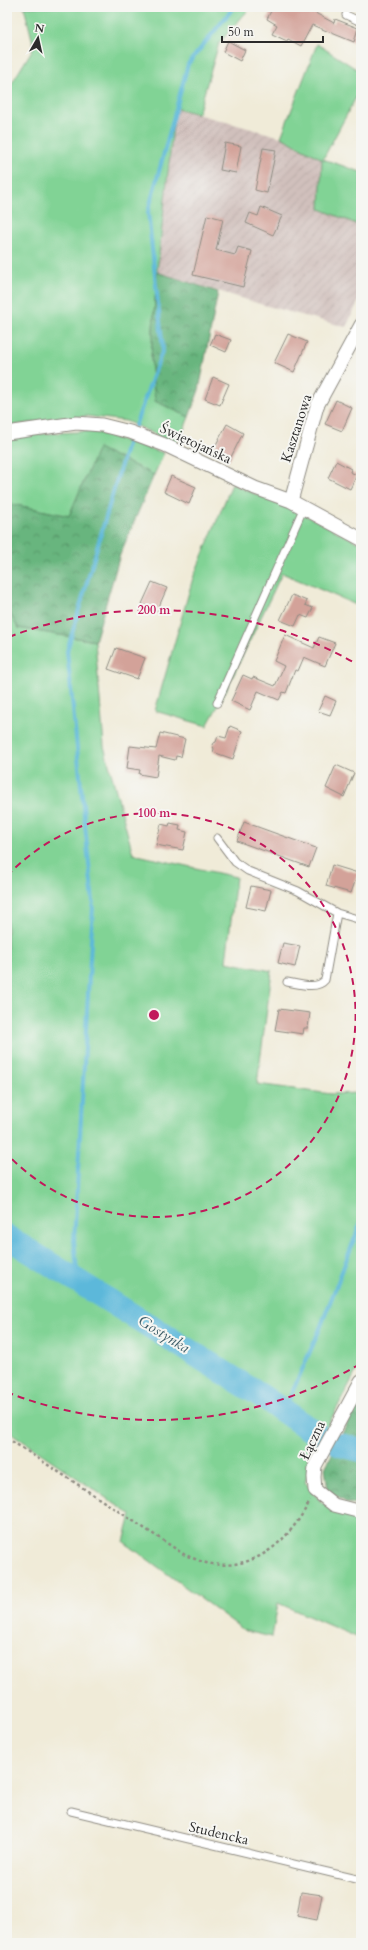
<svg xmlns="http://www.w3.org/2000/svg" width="368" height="1950" viewBox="0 0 368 1950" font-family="Cardo,serif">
<defs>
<pattern id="industrial-furrows" width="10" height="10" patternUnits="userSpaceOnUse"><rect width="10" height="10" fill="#d0c0bc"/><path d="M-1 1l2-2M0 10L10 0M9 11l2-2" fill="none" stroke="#b3a5a2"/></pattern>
<pattern id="forest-crowns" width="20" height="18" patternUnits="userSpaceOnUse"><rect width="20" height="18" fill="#68b57e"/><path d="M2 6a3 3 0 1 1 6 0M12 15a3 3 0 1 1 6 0" fill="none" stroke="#569367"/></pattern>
</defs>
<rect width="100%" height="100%" fill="#f6f6f2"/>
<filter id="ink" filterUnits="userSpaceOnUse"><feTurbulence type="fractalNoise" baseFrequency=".025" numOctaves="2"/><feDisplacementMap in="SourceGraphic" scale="8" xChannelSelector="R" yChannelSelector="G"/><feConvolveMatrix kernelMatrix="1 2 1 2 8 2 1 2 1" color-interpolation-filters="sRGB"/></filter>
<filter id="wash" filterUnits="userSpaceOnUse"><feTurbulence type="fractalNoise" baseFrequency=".012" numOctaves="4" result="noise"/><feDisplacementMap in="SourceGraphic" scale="16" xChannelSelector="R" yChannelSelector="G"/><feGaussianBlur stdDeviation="0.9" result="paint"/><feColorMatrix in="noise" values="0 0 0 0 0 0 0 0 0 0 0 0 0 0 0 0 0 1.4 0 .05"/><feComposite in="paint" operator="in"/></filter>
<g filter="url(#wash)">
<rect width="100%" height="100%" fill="#f0ebd8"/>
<!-- industrial -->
<path fill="url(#industrial-furrows)" d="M175,108L281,137L322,159L320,209L361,226V296L346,327L260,304L157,272Z"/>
<!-- green -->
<path fill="#81d395" stroke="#567f60" d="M24,7H251L219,43L198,114L175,108L157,272L151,358L155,401L189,417L182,434L174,443L126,421L86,416L7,426V91L34,47Z
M317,44L361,72V88L323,159L361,172V226L320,209L322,159L281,137Z
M93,431L164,453L154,475L98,449L69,516L7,503V436Z
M232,484L309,517L361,544V607L282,573L224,695L207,726L155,711L193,578Z
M7,608L18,628L95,641L104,746L133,854L236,877L226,962L272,971L257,1084L331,1094L361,1093V1362L316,1448L305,1482L322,1503L361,1518V1639L278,1603L272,1637L245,1631L124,1542L131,1515L7,1430Z"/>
<!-- forest -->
<path fill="url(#forest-crowns)" stroke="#4a7054" d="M157,272L218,292L199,390L189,417L155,401L151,358Z
M98,448L154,475L120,555L95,641L18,628L7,608V503L69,516Z
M361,1395V1506L347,1503L328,1491L325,1468Z"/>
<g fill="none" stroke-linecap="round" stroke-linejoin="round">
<!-- stream -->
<path stroke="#5cb8da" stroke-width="4" d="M135,426L163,349L148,212L188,64L234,7
M93,902L67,651L128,441
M78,1281L74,1241L93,906
M284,1411L319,1331L361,1222"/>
<!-- river -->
<path stroke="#5cb8da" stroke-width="24" d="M7,1237L260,1395L318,1435
M340,1445L361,1450"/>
</g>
<g id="blocks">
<!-- building -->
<path fill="#d3a299" d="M273,7H296L302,11L304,7L334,23L335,19L358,28L354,42L312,25L301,46L288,39L287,41L272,34L277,25L267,19Z
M228,41L245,50L240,61L223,52Z
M225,143L241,146L236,173L220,170Z
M263,148L276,150L267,193L255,190Z
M261,207L282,216L273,235L246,223L250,213L258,216Z
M207,215L223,219L216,250L235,255L238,247L252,251L243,287L193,275Z
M215,334L231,340L226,352L210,345Z
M288,334L307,342L294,372L274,363Z
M213,377L229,384L220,405L205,399Z
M336,400L352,408L342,431L325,424Z
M227,424L243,433L229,461L212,452Z
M336,461L351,469L350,472L357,475L350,489L328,478Z
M171,476L196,487L189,504L164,492Z
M152,582L167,588L157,611L142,604Z
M292,595L307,601L305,605L313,608L308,618L300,615L295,626L280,620Z
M285,635L314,648L319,637L335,643L325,666L304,657L298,671L295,670L286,693L283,692L279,700L258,691L250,710L231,701L243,675L252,679L253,677L275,686L284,666L274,661Z
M116,648L145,658L137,679L108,669Z
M325,696L336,701L330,715L318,711Z
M230,726L242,731L233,759L213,752L214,749L212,744L216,742L218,736L226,738Z
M160,733L185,739L181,757L176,756L175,760L159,756L156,777L139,774L140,770L127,768L130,746L156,749Z
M336,765L354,773L344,797L326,788Z
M244,822L316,848L309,867L237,841Z
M170,823L180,825L179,830L187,832L183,850L156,845L161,824L169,826Z
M332,865L358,873L351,893L326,886Z
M251,886L271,890L266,911L246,907Z
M283,943L300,946L295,967L278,963Z
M279,1009L310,1013L308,1028H304L303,1034L275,1030Z
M301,1892L322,1895L317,1920L297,1916Z"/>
</g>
</g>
<g filter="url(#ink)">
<use href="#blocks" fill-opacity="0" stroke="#8e8b82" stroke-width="1"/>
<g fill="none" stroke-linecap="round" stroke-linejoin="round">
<defs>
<path id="service" d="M346,15L361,22
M217,703L304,507
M217,838L235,862L248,871L298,891L337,913L361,920
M287,982C299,984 317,990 325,980L337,913
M71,1811L361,1880"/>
<path id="minor" d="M7,433L76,423L102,425L130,432L165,445L255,488L291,501L361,539
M291,501L317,406L361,325
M361,1381L315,1466L314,1477L315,1490L334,1505L361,1512"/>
</defs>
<!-- service casing -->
<use href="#service" stroke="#8e8b82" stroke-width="9"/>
<!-- minor casing -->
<use href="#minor" stroke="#8e8b82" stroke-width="15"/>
<!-- path -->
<path stroke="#8e8b82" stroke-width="2.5" stroke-dasharray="3 3" stroke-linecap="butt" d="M7,1438L185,1555C193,1558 203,1563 212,1564C258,1570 289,1540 310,1501"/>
<!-- service -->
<use href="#service" stroke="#fff" stroke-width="7"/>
<!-- minor -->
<use href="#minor" stroke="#fff" stroke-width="13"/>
</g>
</g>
<!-- distance rings -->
<g fill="none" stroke="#c2185b" stroke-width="2" stroke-dasharray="7 5">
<path d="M7 876A202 202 0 1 1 7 1154"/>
<path d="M360 1364A405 405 0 0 1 9 1393M9 637A405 405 0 0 1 360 666"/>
</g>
<g text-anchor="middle" stroke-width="4" stroke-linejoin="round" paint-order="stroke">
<!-- street labels -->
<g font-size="14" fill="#2b2b2b" stroke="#f6f6f2">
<text transform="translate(296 428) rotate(-72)" y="5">Kasztanowa</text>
<text transform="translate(196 443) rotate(25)" y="5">Świętojańska</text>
<text transform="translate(312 1440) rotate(-65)" y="5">Łączna</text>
<text transform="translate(219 1833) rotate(13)" y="5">Studencka</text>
</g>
<!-- water labels -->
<g font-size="15" font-style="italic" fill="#3c5c68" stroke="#f6f6f2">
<text transform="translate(164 1334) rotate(32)" y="5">Gostynka</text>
</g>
</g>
<circle cx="154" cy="1015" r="6" fill="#c2185b" stroke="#f6f6f2" stroke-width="2"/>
<g font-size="12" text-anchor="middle" font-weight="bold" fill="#c2185b" stroke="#f6f6f2" stroke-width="4" stroke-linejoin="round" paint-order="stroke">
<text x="154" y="614">200 m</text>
<text x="154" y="817">100 m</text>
</g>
<!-- margin -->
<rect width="368" height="1950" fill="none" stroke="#f6f6f2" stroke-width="24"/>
<!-- north arrow -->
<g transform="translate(38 38) rotate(9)" stroke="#f6f6f2" stroke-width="3" paint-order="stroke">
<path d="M0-3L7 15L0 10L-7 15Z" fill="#2b2b2b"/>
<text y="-6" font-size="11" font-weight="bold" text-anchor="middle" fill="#2b2b2b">N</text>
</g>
<!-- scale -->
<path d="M222 36v6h101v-6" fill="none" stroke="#2b2b2b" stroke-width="2"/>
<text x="228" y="36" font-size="12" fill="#2b2b2b" stroke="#f6f6f2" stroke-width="3" paint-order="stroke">50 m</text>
</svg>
